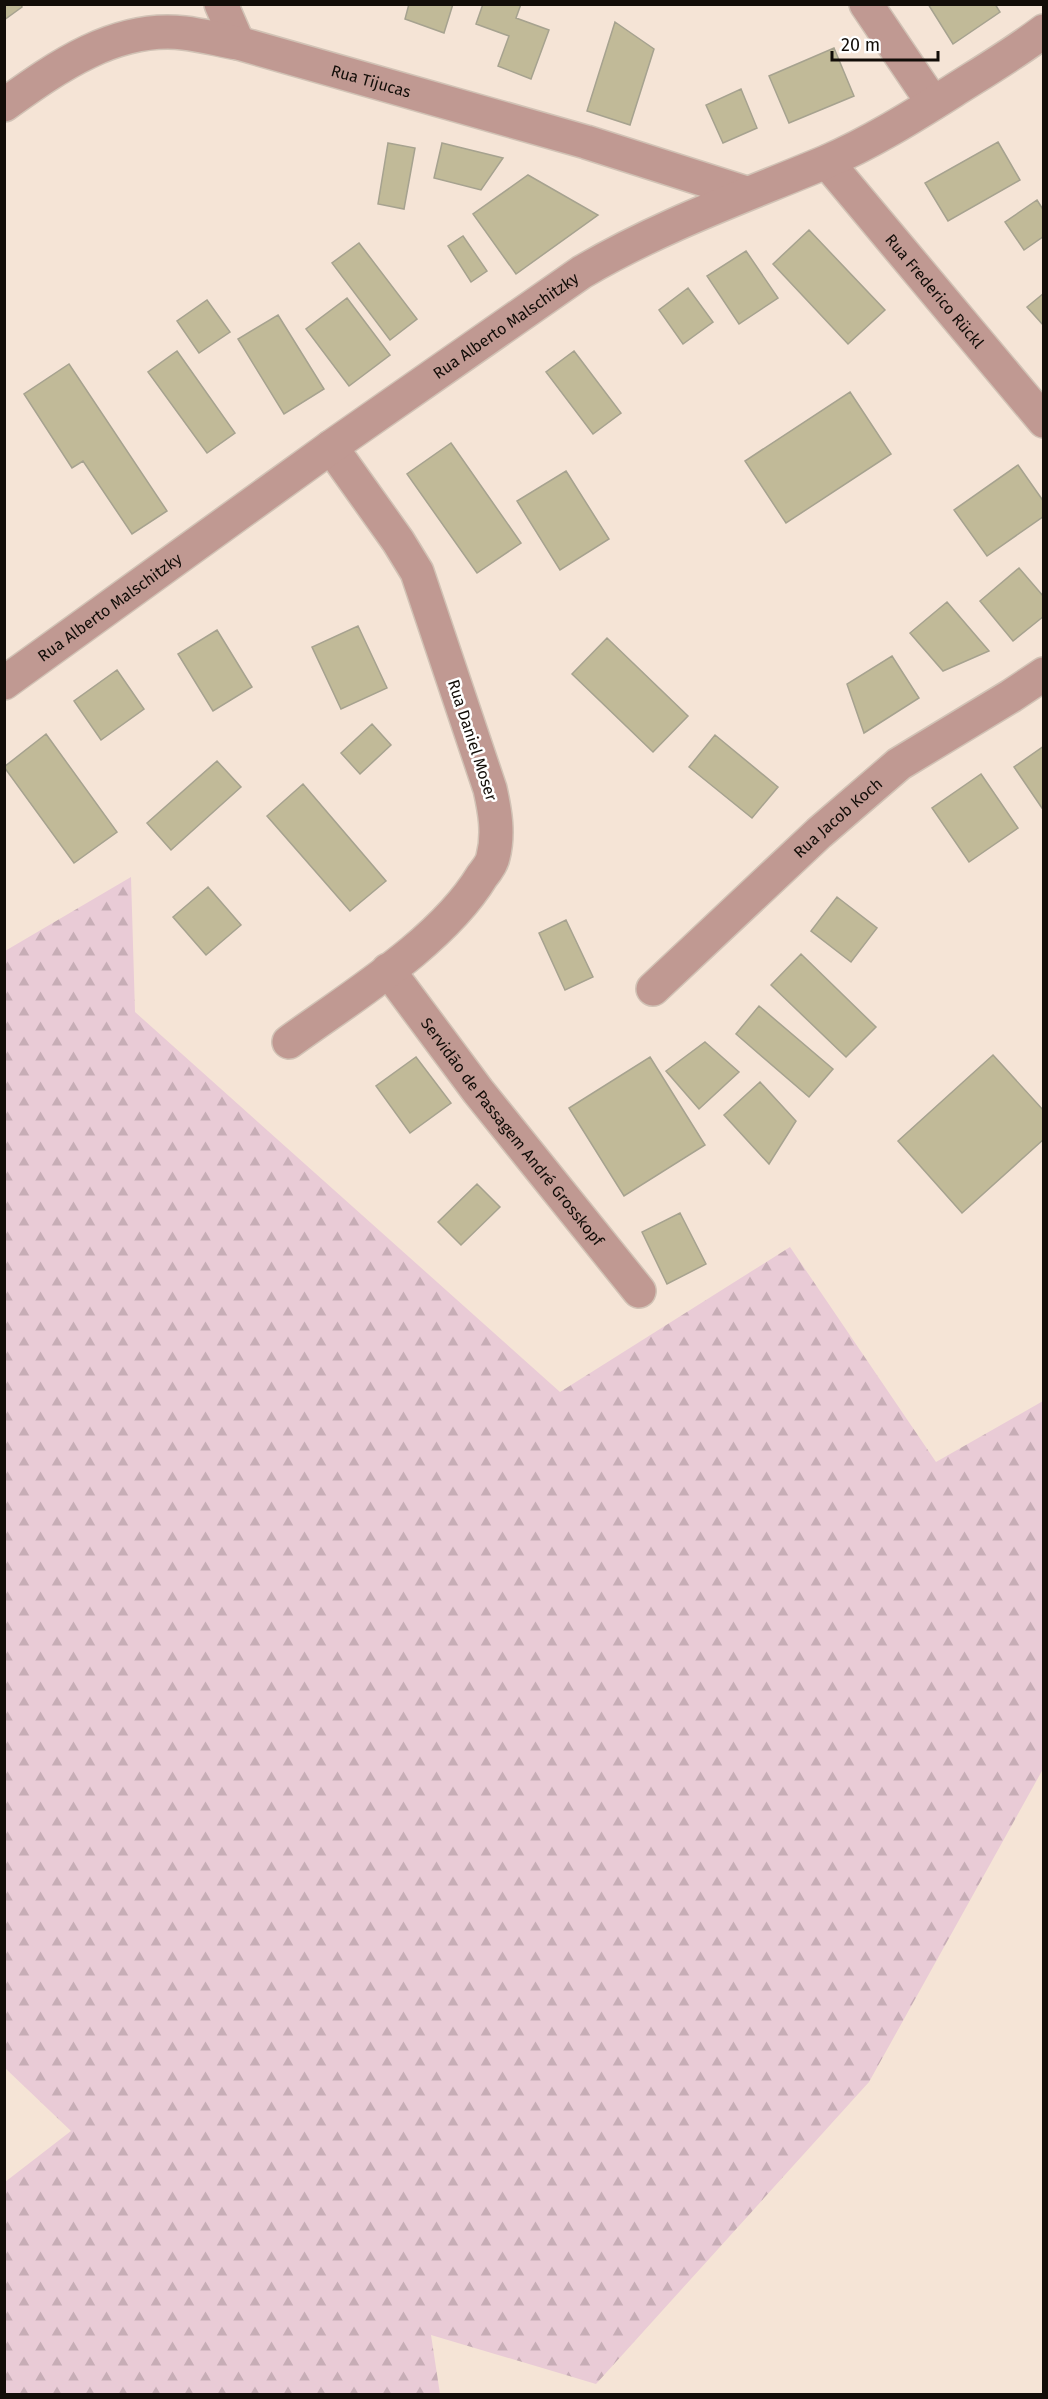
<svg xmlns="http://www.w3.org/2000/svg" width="1048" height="2399" viewBox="0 0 1048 2399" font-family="'Fira Sans',sans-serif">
<defs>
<pattern id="forest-firs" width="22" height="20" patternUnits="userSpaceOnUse" patternTransform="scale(1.5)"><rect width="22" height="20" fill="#e9cbd6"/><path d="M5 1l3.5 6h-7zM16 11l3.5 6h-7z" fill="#c7adb6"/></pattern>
</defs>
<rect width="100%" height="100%" fill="#f5e4d6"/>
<!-- forest -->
<path fill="url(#forest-firs)" d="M131,877L135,1012L560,1392L790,1247L936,1462L1043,1401V1769L869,2082L596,2384L431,2335L440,2394H5V2182L71,2131L5,2068V951Z"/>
<!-- building -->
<path fill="#c1ba98" stroke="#a6a28f" stroke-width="1.5" d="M4,4H21L22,7L4,20Z
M409,4H453L444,33L405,19Z
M483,4H521L516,18L549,30L531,79L498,66L509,36L476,24Z
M928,4H995L1000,12L953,44Z
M615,22L654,49L630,125L587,111Z
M834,48L854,96L789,123L769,76Z
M741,89L757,128L723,143L706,105Z
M998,142L1020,180L948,221L925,183Z
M388,143L415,148L404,209L378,204Z
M442,143L503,158L481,190L434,178Z
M528,175L598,215L516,274L473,214Z
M1037,200L1044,211V236L1024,250L1005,222Z
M809,230L885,310L848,344L773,264Z
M463,236L487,271L471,282L448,246Z
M359,243L417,319L390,340L332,263Z
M746,251L778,298L739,324L707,276Z
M688,288L713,322L683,344L659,310Z
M1044,293V326L1027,307Z
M347,298L390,355L349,386L306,329Z
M207,300L230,332L199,353L177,321Z
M278,315L324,389L284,414L238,339Z
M177,351L235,433L207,453L148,372Z
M574,351L621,413L593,434L546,372Z
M69,364L167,511L132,534L83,461L72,468L24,394Z
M850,392L891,454L786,523L745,461Z
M451,443L521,543L477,573L407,474Z
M1018,465L1044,502V516L987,556L954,510Z
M566,471L609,539L560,570L517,501Z
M1019,568L1044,597V616L1013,641L980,601Z
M947,602L989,651L943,671L910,633Z
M358,626L387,688L341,709L312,647Z
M217,630L252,687L213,711L178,654Z
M607,638L688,716L653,752L572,674Z
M892,656L919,698L864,733L847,684Z
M117,670L144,709L101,740L74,701Z
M372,724L391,745L360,774L341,753Z
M46,734L117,832L74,863L4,767Z
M715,735L778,787L752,818L689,767Z
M1044,746V811L1014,767Z
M217,761L241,787L171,850L147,823Z
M981,774L1018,828L969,862L932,808Z
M303,784L386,881L350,911L267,816Z
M208,887L241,925L206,955L173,917Z
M837,897L877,928L851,962L811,931Z
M566,920L593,977L565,990L539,933Z
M801,954L876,1027L846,1057L771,985Z
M759,1006L833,1069L809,1097L736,1034Z
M705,1042L739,1072L699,1109L666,1071Z
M993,1055L1044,1111V1139L962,1213L898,1141Z
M416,1057L451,1103L410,1133L376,1086Z
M650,1057L705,1145L624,1196L569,1108Z
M760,1082L796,1121L769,1164L724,1115Z
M477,1184L500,1207L461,1245L438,1222Z
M680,1213L706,1264L667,1284L642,1232Z"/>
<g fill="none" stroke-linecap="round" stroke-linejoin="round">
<defs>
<g id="minor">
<path d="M221,4L238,43"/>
<path d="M866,4L933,103"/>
<path id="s1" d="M4,105C57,67 116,25 184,33C202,35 220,40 238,43L586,142L746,193"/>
<path id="s2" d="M388,970L478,1091L639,1291"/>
<path id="s3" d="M653,989L819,833L899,764L1011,696L1044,674"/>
<path d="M289,1042C351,997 442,942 482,876C486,871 492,863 493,857C499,834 495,811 490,789L417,572L398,541L331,447"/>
</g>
<g id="tertiary">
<path id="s4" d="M827,162L1044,421"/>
<path id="s5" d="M4,683L331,447L582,272C660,226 742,197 826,162C870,143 912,117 953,91C983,72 1015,53 1044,31"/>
</g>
</defs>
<!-- minor casing -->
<use href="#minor" stroke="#d1c2b5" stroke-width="36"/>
<!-- tertiary casing -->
<use href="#tertiary" stroke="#d1c2b5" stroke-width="36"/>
<!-- minor -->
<use href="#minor" stroke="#c09992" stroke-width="33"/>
<!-- tertiary -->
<use href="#tertiary" stroke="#c09992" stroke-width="33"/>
</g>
<g text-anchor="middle" stroke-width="5" stroke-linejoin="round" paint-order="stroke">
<!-- street labels -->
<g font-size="16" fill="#120d08" stroke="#fff">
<text dy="6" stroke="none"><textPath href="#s1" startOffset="392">Rua Tijucas</textPath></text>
<text dy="6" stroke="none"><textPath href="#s4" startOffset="168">Rua Frederico Rückl</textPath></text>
<text dy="6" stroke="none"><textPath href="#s5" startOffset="616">Rua Alberto Malschitzky</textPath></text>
<text dy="6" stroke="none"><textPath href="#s5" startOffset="130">Rua Alberto Malschitzky</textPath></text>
<text transform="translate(473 740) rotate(72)" y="6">Rua Daniel Moser</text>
<text dy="6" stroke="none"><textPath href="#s3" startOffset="252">Rua Jacob Koch</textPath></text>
<text dy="6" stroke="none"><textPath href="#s2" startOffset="204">Servidão de Passagem André Grosskopf</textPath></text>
</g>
</g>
<!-- border -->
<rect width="1048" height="2399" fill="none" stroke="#120d08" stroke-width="12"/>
<!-- scale -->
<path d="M832 51v9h106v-9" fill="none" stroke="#120d08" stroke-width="3"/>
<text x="841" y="51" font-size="18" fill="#120d08" stroke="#ffffff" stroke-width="4.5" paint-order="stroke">20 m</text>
</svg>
